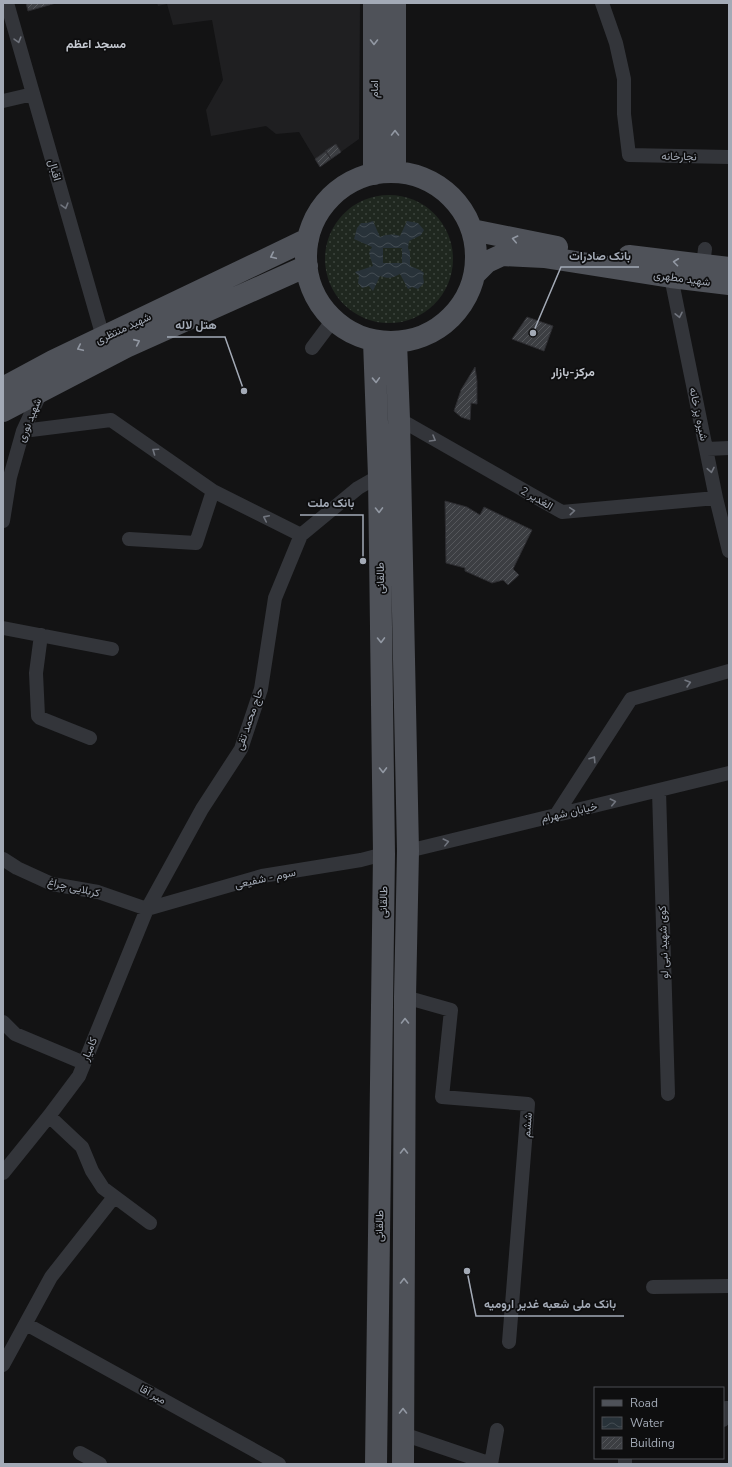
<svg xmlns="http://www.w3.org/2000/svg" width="732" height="1467" viewBox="0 0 732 1467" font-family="'Nunito Sans',Vazirmatn,sans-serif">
<defs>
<pattern id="grass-dots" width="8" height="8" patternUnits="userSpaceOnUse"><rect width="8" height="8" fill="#1f271f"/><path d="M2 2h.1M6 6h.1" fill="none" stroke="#3c443d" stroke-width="1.8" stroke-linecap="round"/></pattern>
<pattern id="water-waves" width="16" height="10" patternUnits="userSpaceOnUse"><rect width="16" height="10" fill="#283239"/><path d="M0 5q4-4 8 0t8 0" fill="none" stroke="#444d53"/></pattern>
<pattern id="building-hatch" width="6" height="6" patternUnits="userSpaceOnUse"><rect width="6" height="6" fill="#3c3e42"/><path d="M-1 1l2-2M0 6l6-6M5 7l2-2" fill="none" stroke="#55575b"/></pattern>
</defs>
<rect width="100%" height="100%" fill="#131314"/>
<!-- built -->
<path fill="#1f1f21" d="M157,3H360L359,139L320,167L299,132L276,134L266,126L211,136L206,110L223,80L212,20L173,25L167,4L158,6Z"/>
<!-- grass -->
<path fill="url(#grass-dots)" d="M325 259a64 64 0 1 1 128 0a64 64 0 1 1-128 0Z"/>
<!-- water -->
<path fill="url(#water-waves)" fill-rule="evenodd" d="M373,221L380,237C388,234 393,234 400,236L407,221L418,223L424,230L421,235L409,241L408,248L410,252V266L420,270L424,273L423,276L424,283L418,289L412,287L408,289L400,274C393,278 388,279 380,276L373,291L369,286L362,288L358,283L359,276L355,272L373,266L369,253L372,247L354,239L357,228L361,223H367ZM402,248V263H383V248Z"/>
<!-- building -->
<path fill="url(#building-hatch)" stroke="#2d2d31" d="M26,3H56L28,11Z
M336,144L341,152L331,159L325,151Z
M326,151L331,159L320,167L315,159Z
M527,317L553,326L544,351L512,339Z
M475,367L477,381V404L471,403L470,420L461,417L454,411L461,390Z
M445,501L467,507L480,515L484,507L532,530L513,569L519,575L508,585L503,580L492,583L465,571V568L446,563Z"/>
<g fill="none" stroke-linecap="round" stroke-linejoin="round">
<!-- minor -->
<path stroke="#33353a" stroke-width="14" d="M7,3L103,337
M602,3L616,43L624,79V114L629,155L729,157
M3,101L33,94
M703,265L705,249
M671,277L716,498L729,551
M312,348L333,320
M399,419L562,512L716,498
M23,431L111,420L213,491L301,535
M707,449L729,448
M3,521L10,477L23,431L42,390
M129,539L196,543L213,491
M3,628L112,649
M41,635L36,673L38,716L40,718L90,738
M659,791L668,1094
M556,815L631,699L729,671
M408,851L729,773
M3,859L17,868L52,884L98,892L147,909
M147,909L262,876L361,860L384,854
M405,997L451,1010L442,1097L528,1104L509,1342
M3,1022L15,1034L84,1063
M49,1116L82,1147L92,1171L103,1188L150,1223
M3,1173L49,1116L79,1076L147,909L202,809L241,749L261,689L275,598L301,535L358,488L379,476
M653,1287L729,1286
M26,1324L279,1464
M3,1365L51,1277L114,1197
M723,1420L726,1408H729
M403,1434L491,1464
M80,1453L100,1464
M625,1458V1464
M491,1464L497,1430"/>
<!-- primary -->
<path stroke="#4f5259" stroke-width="22" d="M395,172V3
M306 257a85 85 0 1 1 170 0a85 85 0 1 1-170 0Z
M374,174V3
M472,230L557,247
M629,256L729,268
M475,274L487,262L502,255L544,257L671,277L729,284
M374,341L379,476L384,854L376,1464
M396,342L399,419L408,851L405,997L403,1464
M3,388L53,361L308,239
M3,411L126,347L307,266"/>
</g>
<!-- one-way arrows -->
<defs><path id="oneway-chevron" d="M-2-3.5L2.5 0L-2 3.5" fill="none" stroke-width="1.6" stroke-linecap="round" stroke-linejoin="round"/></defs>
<g stroke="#71757e">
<use href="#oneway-chevron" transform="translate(18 40) rotate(74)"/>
<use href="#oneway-chevron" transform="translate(65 206) rotate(74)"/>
<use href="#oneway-chevron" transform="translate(679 315) rotate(78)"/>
<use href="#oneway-chevron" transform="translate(433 439) rotate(30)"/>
<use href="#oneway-chevron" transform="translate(155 451) rotate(-145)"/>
<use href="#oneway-chevron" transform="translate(711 470) rotate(79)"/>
<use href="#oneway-chevron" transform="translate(572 511) rotate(-5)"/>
<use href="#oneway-chevron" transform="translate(266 518) rotate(-154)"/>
<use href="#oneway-chevron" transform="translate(688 683) rotate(-16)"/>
<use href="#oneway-chevron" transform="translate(593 759) rotate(-57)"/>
<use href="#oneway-chevron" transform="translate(613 802) rotate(-13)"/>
<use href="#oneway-chevron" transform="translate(446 842) rotate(-14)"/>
</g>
<g stroke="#9298a3">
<use href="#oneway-chevron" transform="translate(374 42) rotate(90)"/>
<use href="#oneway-chevron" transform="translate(395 133) rotate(-90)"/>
<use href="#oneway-chevron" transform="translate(515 239) rotate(-168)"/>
<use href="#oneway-chevron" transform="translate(273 256) rotate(155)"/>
<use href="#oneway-chevron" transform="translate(676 262) rotate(-173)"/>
<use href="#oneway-chevron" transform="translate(137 342) rotate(-24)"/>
<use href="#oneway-chevron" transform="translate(80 348) rotate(155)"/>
<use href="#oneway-chevron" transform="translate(376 380) rotate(88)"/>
<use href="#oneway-chevron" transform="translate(379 510) rotate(89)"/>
<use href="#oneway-chevron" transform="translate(381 640) rotate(89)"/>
<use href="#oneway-chevron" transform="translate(383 770) rotate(89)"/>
<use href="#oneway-chevron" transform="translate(405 1021) rotate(-90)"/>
<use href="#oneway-chevron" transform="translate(404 1151) rotate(-90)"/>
<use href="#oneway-chevron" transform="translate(404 1281) rotate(-90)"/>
<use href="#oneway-chevron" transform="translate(403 1411) rotate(-90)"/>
</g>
<g text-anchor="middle" stroke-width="3.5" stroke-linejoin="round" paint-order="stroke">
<!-- street labels -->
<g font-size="11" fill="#a3aab6" stroke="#0e0e0f">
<text transform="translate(374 89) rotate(-90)" y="4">امام</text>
<text transform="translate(679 156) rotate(1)" y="4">نجارخانه</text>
<text transform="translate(55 170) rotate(74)" y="4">اقبال</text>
<text transform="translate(682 278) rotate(8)" y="4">شهید مطهری</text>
<text transform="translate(123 328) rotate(-25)" y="4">شهید منتظری</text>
<text transform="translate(699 414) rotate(78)" y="4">شیره پز خانه</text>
<text transform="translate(29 420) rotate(-68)" y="4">شهید نوری</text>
<text transform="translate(537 498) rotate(30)" y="4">2 الغدیر</text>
<text transform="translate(380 578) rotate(-91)" y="4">طالقانی</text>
<text transform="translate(249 719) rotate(-71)" y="4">حاج محمد تقی</text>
<text transform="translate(569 812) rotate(-13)" y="4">خیابان شهرام</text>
<text transform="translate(265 878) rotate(-12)" y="4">سوم - شفیعی</text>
<text transform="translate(74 887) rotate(13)" y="4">کربلایی چراغ</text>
<text transform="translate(383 902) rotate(-89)" y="4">طالقانی</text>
<text transform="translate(663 942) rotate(-92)" y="4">کوی شهید نبی لو</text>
<text transform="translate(89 1049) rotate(-68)" y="4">کامیار</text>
<text transform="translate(527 1125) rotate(-85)" y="4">ششم</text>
<text transform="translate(379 1226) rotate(-89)" y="4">طالقانی</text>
<text transform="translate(153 1394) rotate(29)" y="4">میر آقا</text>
</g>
<!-- neighbourhood labels -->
<g font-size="12" font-weight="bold" fill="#c5c9d1" stroke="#0e0e0f">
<text x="96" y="48">مسجد اعظم</text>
<text x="573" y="376">مرکز-بازار</text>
</g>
</g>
<!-- callouts -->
<path fill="none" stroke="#a3aab6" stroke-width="1.5" d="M533 333L561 267H639M244 391L225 337H167M363 561L363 515H300M467 1271L476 1316H624"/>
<g fill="#a3aab6" stroke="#0e0e0f" stroke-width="1.5">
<circle cx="533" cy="333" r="4"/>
<circle cx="244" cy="391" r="4"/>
<circle cx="363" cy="561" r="4"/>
<circle cx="467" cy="1271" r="4"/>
</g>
<g font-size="12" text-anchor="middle" font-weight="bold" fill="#a3aab6" stroke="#0e0e0f" stroke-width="3.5" stroke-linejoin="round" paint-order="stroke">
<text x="600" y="260">بانک صادرات</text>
<text x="196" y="329">هتل لاله</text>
<text x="331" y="507">بانک ملت</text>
<text x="550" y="1308">بانک ملی شعبه غدیر ارومیه</text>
</g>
<!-- border -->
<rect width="732" height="1467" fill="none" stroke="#a3aab6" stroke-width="8"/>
<!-- legend -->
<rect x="594" y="1387" width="130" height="72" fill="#0e0e0f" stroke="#4a4c52"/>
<rect x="602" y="1400" width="20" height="6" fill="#4f5259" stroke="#4a4c52"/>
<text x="630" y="1407" font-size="12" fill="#a3aab6">Road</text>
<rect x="602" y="1417" width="20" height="12" fill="url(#water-waves)" stroke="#4a4c52"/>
<text x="630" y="1427" font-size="12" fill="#a3aab6">Water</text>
<rect x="602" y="1437" width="20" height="12" fill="url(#building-hatch)" stroke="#4a4c52"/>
<text x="630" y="1447" font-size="12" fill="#a3aab6">Building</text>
</svg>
